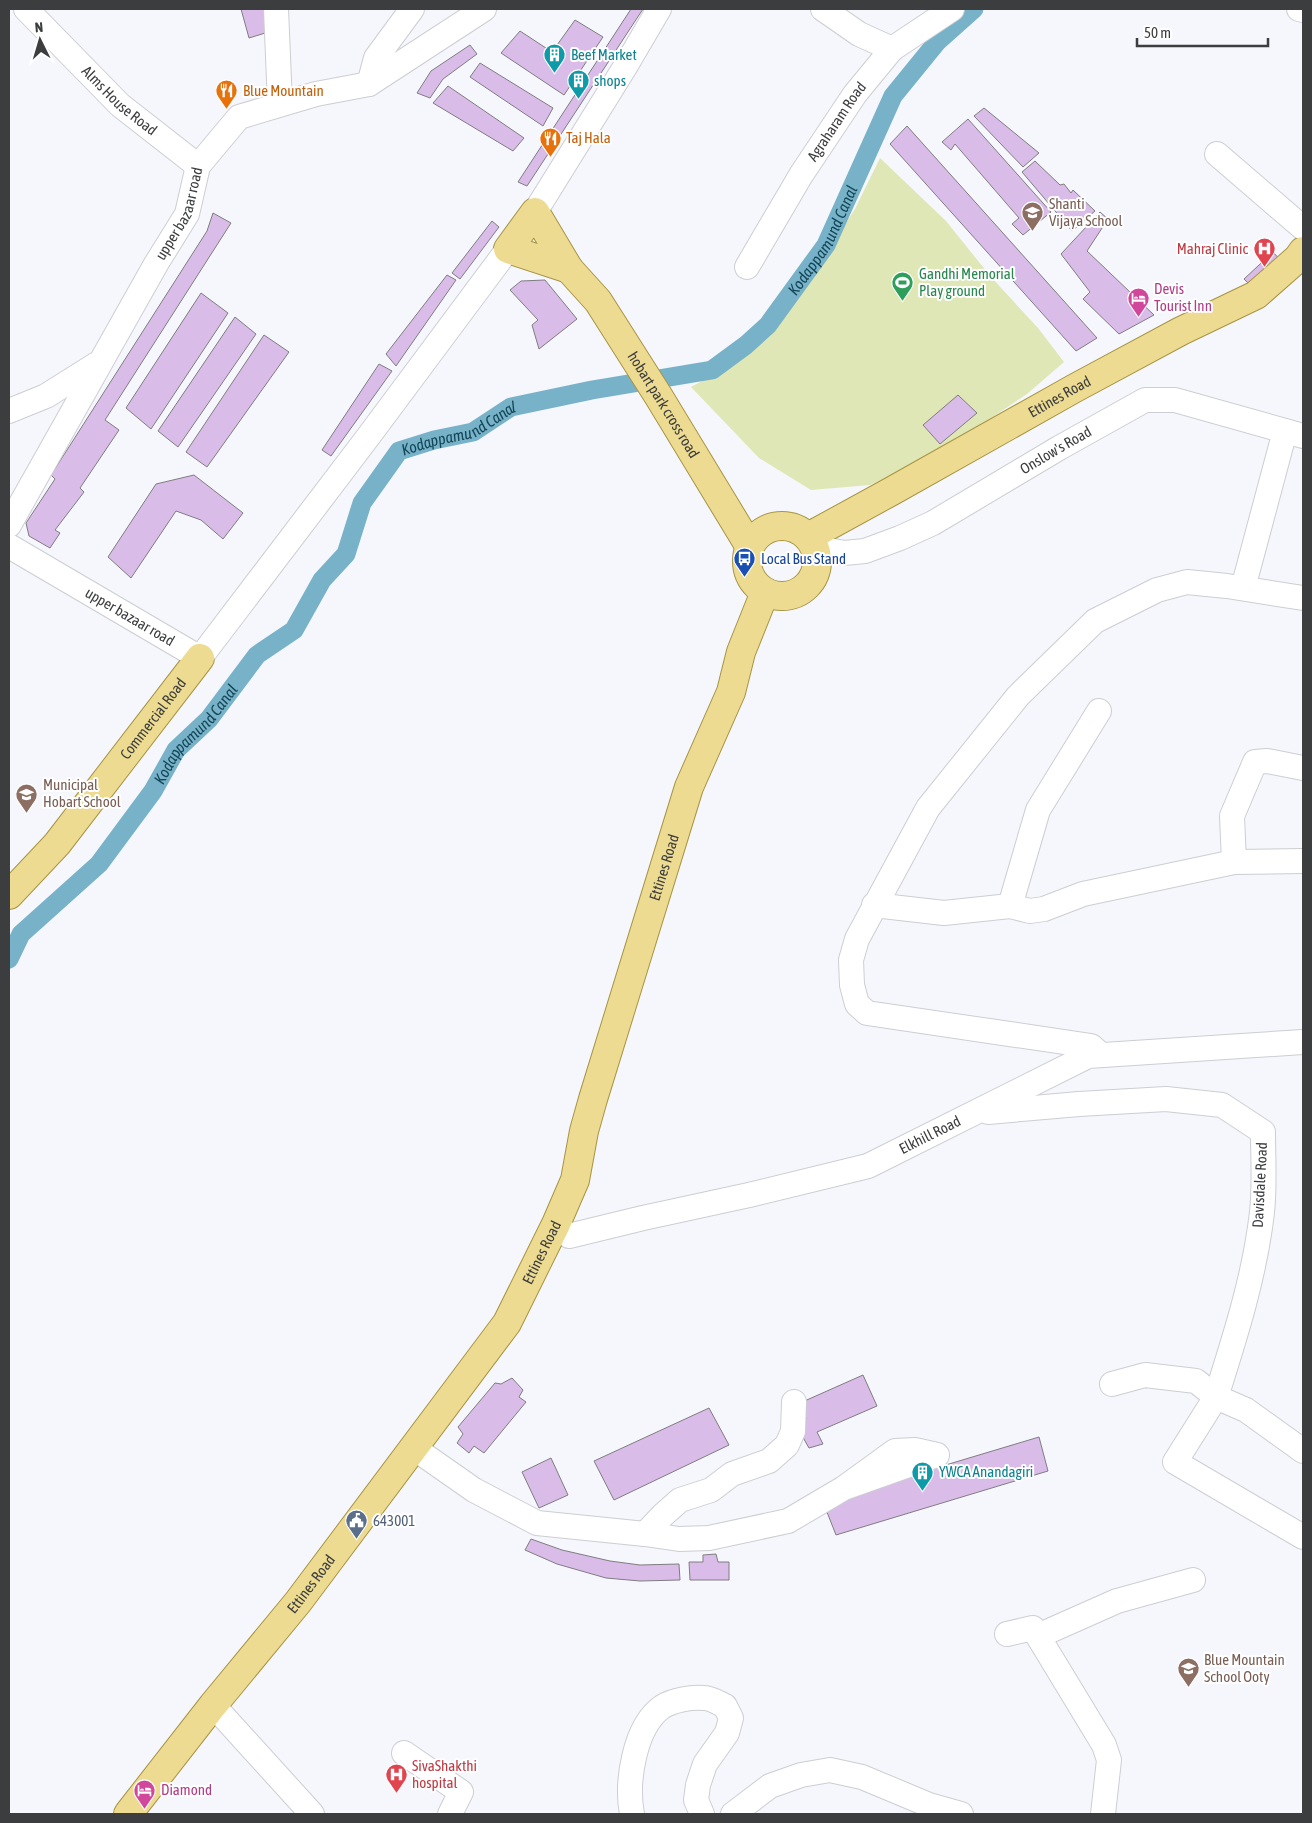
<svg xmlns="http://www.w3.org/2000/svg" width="1312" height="1823" viewBox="0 0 1312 1823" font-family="'Asap Condensed',sans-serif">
<rect width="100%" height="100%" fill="#f5f7fc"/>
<!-- green -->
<path fill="#dee7b5" d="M880,158L946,221L991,277L1038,328L1064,362L1027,394L933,457L870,485L811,490L759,458L691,387L730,366L771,330L815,270L855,209Z"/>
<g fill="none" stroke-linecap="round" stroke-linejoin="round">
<!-- canal -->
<path stroke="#77b2c9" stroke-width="19" id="s1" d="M9,959L21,934L99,864L153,791L176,750L209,719L257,655L294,630L322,580L346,554L362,503L399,451L434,440L473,432L511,407L592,390L712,370L746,345L768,325L826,245L893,96L937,42L974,9"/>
</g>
<!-- building -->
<path fill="#dabce9" stroke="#7f7d80" d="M241,9H273L275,30L249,38Z
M631,9H643L527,186L518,182Z
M575,20L603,37L564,95L501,53L520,31L552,52Z
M470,45L477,54L443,79L430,98L417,93L431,71Z
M480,63L553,108L543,126L470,77Z
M448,86L524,138L513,151L433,103Z
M984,108L1039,153L1023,167L974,116Z
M968,119L1051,212L1023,235L1012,224L1019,218L955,144L951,150L942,142Z
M907,126L1097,338L1076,351L890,144Z
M1035,161L1060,185L1064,184L1071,193L1073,190L1095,211L1072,231L1022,172Z
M1100,212L1108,219L1087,251L1154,315L1119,334L1083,299L1090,292L1061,254Z
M213,213L231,223L105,420L119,430L80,488L84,492L55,530L60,533L50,548L29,536L26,523L55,479L51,475L207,231Z
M492,221L499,227L460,279L452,273Z
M1273,252L1283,263L1254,289L1244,279Z
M447,275L456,280L396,366L386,354Z
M545,280L577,319L539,349L532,325L538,320L510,290L521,281Z
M201,293L228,313L151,429L126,408Z
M235,317L256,334L178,447L158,431Z
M264,335L289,352L207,467L186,452Z
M379,364L392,371L331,456L322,450Z
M958,395L977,413L940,444L923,425Z
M194,475L243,513L223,539L201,520L176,511L131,578L108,557L156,484Z
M863,1375L877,1406L817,1432L823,1444L809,1448L796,1425L806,1419L800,1403Z
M512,1378L523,1390L519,1397L526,1402L484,1453L474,1446L469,1453L457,1443L463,1434L458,1427L495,1383L501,1384Z
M709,1408L729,1445L614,1500L594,1461Z
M1039,1437L1048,1471L836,1535L825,1507L919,1473Z
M551,1458L568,1495L539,1508L522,1472Z
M531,1539L562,1550L610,1561L640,1565L679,1564L680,1580L640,1581L606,1578L557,1564L525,1550Z
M716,1554L718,1562H729V1580H690L689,1562H703V1555Z"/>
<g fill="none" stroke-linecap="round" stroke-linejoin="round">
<defs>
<g id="minor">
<path id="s2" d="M26,9L120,105L198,166"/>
<path d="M276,9L280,104"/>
<path d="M823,9L859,34L892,49"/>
<path d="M1299,9L1303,10"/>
<path d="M369,84L376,58L412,9"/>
<path d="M1217,154L1303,228"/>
<path d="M535,212L625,67L659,9"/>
<path id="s3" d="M747,267L801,175L855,94L892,49L952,9"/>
<path d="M9,411L46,396L97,364"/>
<path id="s4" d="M9,525L156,264L187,214L198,166L239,117L316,94L369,84L484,9"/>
<path id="s5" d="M9,546L200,658L368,437L508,249"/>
<path id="s6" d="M814,547L844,553L865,551L900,538L933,523L1059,448L1145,400H1175L1303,436"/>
<path d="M1243,588L1285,431"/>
<path d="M1234,862L1232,816L1255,762L1267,761L1303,768"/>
<path d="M874,905L944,913L1010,906L1030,911L1044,909L1083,894L1234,862L1303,861"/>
<path d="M1010,906L1038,810L1099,711"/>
<path d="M1101,1055L1091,1046L867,1013L857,1004L852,985L851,960L857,939L928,808L1018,696L1095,621L1157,590L1187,582L1227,586L1303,598"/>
<path d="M988,1112L1079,1104L1166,1099L1222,1105L1263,1132C1263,1159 1265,1186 1262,1212C1255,1275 1235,1337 1216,1397L1246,1410L1303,1451"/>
<path id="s7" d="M556,1224L569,1236L643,1218L749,1195L868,1166L1088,1056L1303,1042"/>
<path d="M1112,1384L1145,1375L1196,1381L1216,1397L1175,1462L1303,1537"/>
<path d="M414,1448L474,1490L537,1523L645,1534L679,1539L709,1538L788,1521L844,1488L895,1451L915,1450L937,1455L844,1488"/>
<path d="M645,1534L663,1515L680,1500L711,1490L732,1474L769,1461L787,1445L793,1431L794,1402"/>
<path d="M1007,1634L1033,1628L1104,1745L1109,1760L1103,1814"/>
<path d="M1038,1636L1117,1601L1193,1580"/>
<path d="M213,1705L312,1814"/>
<path d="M404,1753L461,1792L450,1814"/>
<path d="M632,1814C626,1783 634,1727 662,1707C673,1700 691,1697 704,1698C711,1698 719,1703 725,1706L731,1718L727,1733L705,1764L698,1785L696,1800L702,1814"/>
<path d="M733,1814L770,1786L801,1775L830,1770L862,1777L929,1805L961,1814"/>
</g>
<g id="major">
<path d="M535,212L569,269L508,249Z"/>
<path id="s8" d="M569,269L598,301L659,397L750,547"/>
<circle cx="782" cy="561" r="35"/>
<path id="s9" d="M808,537L892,491L1075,388L1181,331L1256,295L1298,258L1303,251"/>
<path id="s10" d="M9,895L57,844L200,658"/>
<path id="s11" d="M128,1814L213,1705L298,1602L507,1323L556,1224L575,1180L584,1131L593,1099L689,787L731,692L741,652L765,592"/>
</g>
</defs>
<!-- minor casing -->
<use href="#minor" stroke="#ccced2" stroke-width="26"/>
<!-- major casing -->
<use href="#major" stroke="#a79444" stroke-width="30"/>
<!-- minor -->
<use href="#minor" stroke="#fff" stroke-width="24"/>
<!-- major -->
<use href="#major" stroke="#eddb91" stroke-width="28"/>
</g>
<!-- icons -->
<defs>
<symbol id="building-pin" viewBox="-11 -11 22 30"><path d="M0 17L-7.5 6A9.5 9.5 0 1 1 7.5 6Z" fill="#0f9aa8" stroke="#fff"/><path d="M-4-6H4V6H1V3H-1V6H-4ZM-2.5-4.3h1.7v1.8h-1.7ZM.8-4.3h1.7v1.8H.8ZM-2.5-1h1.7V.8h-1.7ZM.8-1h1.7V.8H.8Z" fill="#fff"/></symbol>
<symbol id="restaurant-pin" viewBox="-11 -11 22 30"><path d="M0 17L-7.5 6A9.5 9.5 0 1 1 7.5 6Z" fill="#e8710a" stroke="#fff"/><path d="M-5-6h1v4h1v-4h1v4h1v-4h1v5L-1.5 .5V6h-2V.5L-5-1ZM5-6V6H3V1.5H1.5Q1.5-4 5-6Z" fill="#fff"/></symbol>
<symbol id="school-pin" viewBox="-11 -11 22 30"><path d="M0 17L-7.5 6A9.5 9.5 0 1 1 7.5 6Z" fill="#8d6e63" stroke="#fff"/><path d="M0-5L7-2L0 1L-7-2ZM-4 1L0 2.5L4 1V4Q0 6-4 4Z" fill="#fff"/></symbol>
<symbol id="hospital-pin" viewBox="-11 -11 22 30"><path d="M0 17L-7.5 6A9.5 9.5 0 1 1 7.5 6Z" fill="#e0444e" stroke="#fff"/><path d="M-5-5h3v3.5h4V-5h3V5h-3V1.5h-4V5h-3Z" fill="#fff"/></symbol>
<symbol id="stadium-pin" viewBox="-11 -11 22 30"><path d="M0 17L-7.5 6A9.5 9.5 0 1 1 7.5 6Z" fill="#2e9e5b" stroke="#fff"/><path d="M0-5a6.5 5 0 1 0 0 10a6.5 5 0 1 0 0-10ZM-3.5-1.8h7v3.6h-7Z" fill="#fff"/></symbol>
<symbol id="hotel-pin" viewBox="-11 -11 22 30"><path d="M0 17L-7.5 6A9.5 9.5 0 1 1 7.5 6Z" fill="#d1479c" stroke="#fff"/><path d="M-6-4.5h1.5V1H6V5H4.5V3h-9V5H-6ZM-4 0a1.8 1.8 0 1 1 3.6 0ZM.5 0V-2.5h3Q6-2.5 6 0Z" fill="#fff"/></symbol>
<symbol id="bus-pin" viewBox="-11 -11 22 30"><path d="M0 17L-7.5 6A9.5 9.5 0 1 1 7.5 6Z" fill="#1a4fb4" stroke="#fff"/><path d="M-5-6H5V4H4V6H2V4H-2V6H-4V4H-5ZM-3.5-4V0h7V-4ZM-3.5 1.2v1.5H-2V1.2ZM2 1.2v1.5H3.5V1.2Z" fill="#fff"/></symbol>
<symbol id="civic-pin" viewBox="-11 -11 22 30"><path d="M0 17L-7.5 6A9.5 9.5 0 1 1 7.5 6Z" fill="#5c6f8a" stroke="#fff"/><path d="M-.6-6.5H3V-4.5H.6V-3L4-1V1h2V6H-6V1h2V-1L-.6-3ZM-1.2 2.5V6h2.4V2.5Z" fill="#fff"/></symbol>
</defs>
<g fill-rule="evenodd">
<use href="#building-pin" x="542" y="42" width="25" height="34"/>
<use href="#building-pin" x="566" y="68" width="25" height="34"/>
<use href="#restaurant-pin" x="214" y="78" width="25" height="34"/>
<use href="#restaurant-pin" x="538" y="126" width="25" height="34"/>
<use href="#school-pin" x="1020" y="200" width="25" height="34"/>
<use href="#hospital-pin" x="1252" y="236" width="25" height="34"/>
<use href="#stadium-pin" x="890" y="270" width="25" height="34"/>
<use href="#hotel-pin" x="1126" y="286" width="25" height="34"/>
<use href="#bus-pin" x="732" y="546" width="25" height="34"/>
<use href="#school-pin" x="14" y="782" width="25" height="34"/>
<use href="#building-pin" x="910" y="1460" width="25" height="34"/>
<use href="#civic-pin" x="344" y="1508" width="25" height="34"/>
<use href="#school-pin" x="1176" y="1656" width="25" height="34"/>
<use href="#hospital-pin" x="384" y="1762" width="25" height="34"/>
<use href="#hotel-pin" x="132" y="1778" width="25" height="34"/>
</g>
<g text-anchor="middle" stroke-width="4" stroke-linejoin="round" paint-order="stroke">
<!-- culture labels -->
<g font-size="15" fill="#0d838f" stroke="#fff" text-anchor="start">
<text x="571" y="60">Beef Market</text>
<text x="594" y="86">shops</text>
<text x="939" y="1477">YWCA Anandagiri</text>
</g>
<!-- food labels -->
<g font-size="15" fill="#c56008" stroke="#fff" text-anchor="start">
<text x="243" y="96">Blue Mountain</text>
<text x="566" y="143">Taj Hala</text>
</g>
<!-- street labels -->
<g font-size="15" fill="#3c3d3e" stroke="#fff">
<text dy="5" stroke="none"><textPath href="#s2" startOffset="131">Alms House Road</textPath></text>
<text dy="5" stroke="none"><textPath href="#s3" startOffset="171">Agraharam Road</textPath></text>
<text dy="5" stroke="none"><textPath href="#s4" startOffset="356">upper bazaar road</textPath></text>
<text dy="5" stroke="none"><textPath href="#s9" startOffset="288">Ettines Road</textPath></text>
<text dy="5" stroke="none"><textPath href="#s8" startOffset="166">hobart park cross road</textPath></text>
<text dy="5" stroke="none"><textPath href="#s6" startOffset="268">Onslow's Road</textPath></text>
<text dy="5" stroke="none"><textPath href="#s5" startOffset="140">upper bazaar road</textPath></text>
<text dy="5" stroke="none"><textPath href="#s10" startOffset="228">Commercial Road</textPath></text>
<text dy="5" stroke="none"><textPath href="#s11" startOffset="1104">Ettines Road</textPath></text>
<text dy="5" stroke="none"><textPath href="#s7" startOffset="394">Elkhill Road</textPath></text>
<text transform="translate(1260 1185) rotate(-87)" y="5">Davisdale Road</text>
<text dy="5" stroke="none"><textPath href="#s11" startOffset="699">Ettines Road</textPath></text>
<text dy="5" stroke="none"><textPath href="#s11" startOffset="294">Ettines Road</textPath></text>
</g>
<!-- education labels -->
<g font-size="15" fill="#785e54" stroke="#fff" text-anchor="start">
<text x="1049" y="209">Shanti<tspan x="1049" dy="17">Vijaya School</tspan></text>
<text x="43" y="790">Municipal<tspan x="43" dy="17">Hobart School</tspan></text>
<text x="1204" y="1665">Blue Mountain<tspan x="1204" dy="17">School Ooty</tspan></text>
</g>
<!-- health labels -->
<g font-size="15" fill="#be3a42" stroke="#fff" text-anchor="end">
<text x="1248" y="254">Mahraj Clinic</text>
<text x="412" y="1771" text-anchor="start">SivaShakthi<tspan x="412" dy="17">hospital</tspan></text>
</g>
<!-- leisure labels -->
<g font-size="15" fill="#27864d" stroke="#fff" text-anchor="start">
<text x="919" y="279">Gandhi Memorial<tspan x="919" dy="17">Play ground</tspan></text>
</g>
<!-- hotel labels -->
<g font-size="15" fill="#b23c85" stroke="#fff" text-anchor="start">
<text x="1154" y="294">Devis<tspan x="1154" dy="17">Tourist Inn</tspan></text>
<text x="161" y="1795">Diamond</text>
</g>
<!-- transit labels -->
<g font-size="15" fill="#164399" stroke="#fff" text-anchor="start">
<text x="761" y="564">Local Bus Stand</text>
</g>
<!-- service labels -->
<g font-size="15" fill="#4e5e75" stroke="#fff" text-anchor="start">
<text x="373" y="1526">643001</text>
</g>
<!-- water labels -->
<g font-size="16" font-style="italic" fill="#134657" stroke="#fff">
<text dy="6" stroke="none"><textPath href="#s1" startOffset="1150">Kodappamund Canal</textPath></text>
<text dy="6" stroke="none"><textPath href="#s1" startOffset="715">Kodappamund Canal</textPath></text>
<text dy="6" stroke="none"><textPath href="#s1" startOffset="295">Kodappamund Canal</textPath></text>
</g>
</g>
<!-- border -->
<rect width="1312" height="1823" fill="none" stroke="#3c3d3e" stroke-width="20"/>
<!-- north arrow -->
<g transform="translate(40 40) rotate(355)" stroke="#ffffff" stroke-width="4" paint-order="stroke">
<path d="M0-4L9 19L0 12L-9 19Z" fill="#3c3d3e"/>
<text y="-8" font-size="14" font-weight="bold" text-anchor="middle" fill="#3c3d3e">N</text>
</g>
<!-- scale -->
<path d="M1137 38v8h131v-8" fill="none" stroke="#3c3d3e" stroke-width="2.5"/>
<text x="1144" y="38" font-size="15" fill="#3c3d3e" stroke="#ffffff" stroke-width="4" paint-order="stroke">50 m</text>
</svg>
